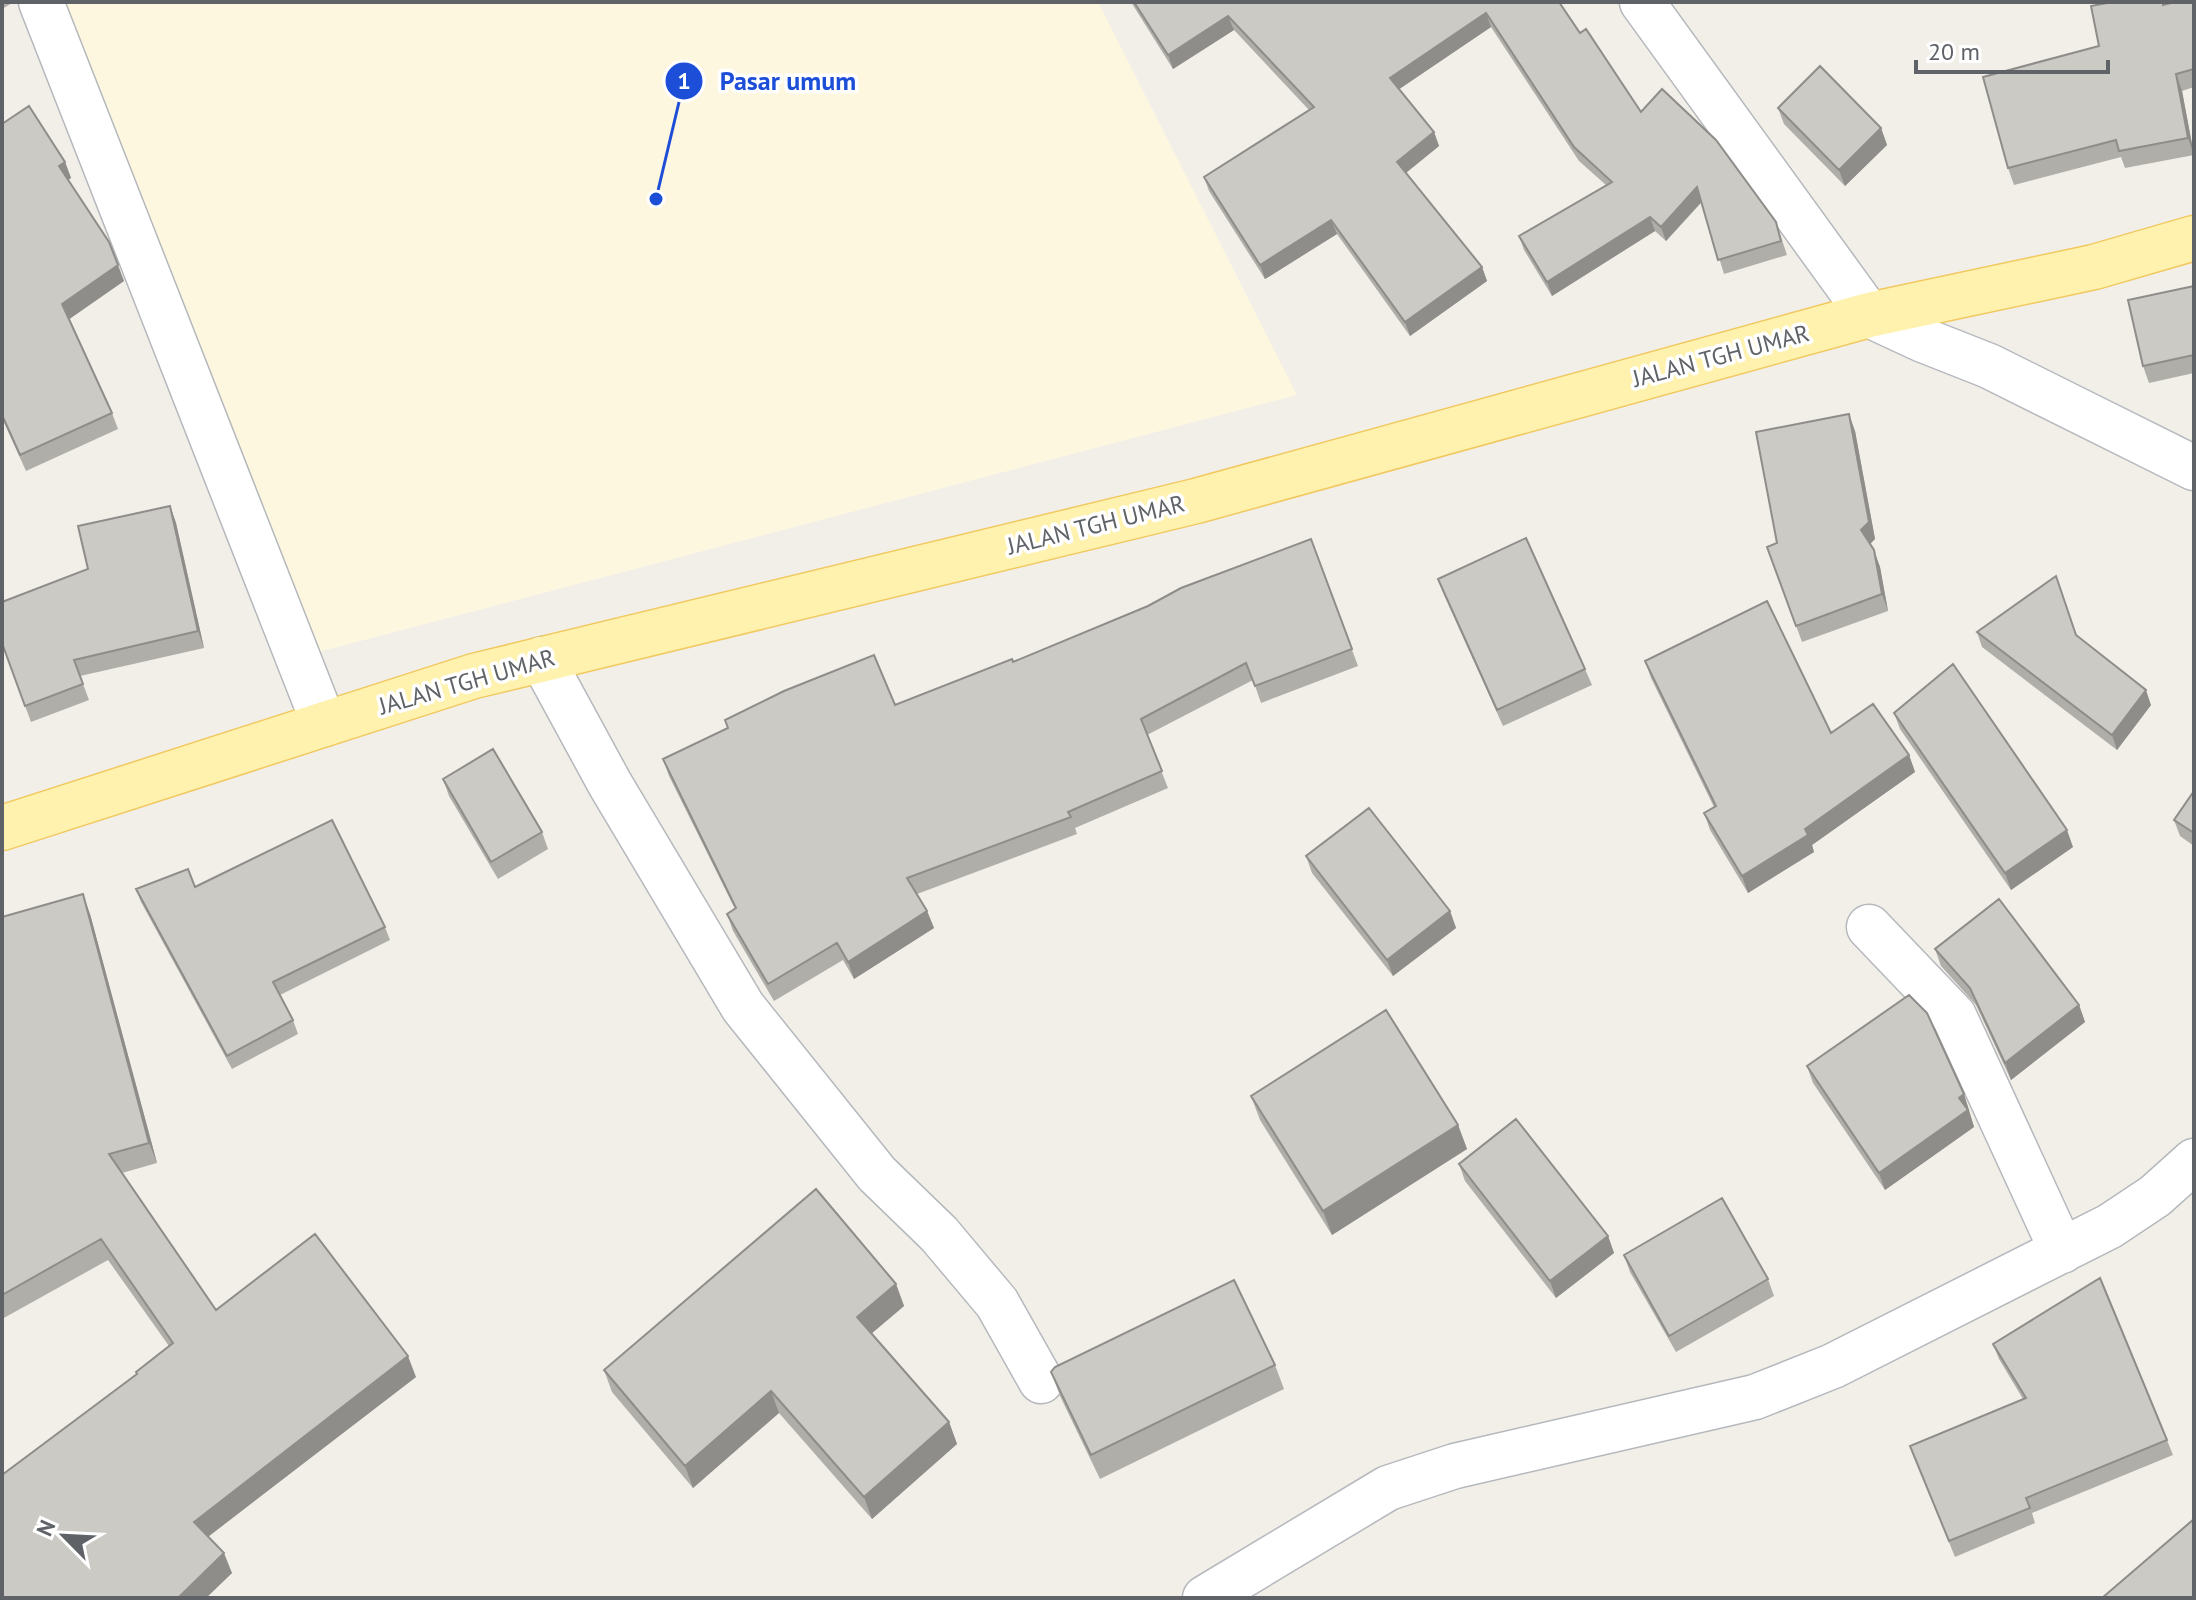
<svg xmlns="http://www.w3.org/2000/svg" width="2196" height="1600" viewBox="0 0 2196 1600" font-family="'PT Sans',sans-serif">
<rect width="100%" height="100%" fill="#f1efe8"/>
<!-- commercial -->
<path fill="#fef7e0" d="M34,2H1098L1297,395L303,656Z"/>
<g fill="none" stroke-linecap="round" stroke-linejoin="round">
<defs>
<path id="street" d="M41,2L324,724
M1642,2L1869,315
M542,659L610,784L743,1007L877,1174L939,1234L997,1303L1041,1381
M1869,927L1954,1016L2062,1251
M1205,1598L1388,1488L1455,1466L1755,1397L1833,1366L2110,1226L2155,1196L2194,1161"/>
<path id="secondary" d="M1869,315L1923,340L1989,366L2194,468"/>
<path id="primary" d="M2,828L474,676L1196,501L1869,315L2094,267L2194,238"/>
</defs>
<!-- street casing -->
<use href="#street" stroke="#b5b8bc" stroke-width="47"/>
<!-- secondary casing -->
<use href="#secondary" stroke="#b6babf" stroke-width="47"/>
<!-- primary casing -->
<use href="#primary" stroke="#f2c960" stroke-width="47"/>
<!-- street -->
<use href="#street" stroke="#fff" stroke-width="44"/>
<!-- secondary -->
<use href="#secondary" stroke="#fff" stroke-width="44"/>
<!-- primary -->
<use href="#primary" stroke="#fff2af" stroke-width="44"/>
</g>
<!-- wall -->
<path fill="#afaea9" d="M2,2H14L2,9Z
M1131,2H1559L1580,33L1641,112L1776,222L1787,255L1724,274L1702,202L1666,241L1655,231L1552,296L1524,250L1519,236L1606,185L1579,161L1491,27L1399,89L1434,132L1439,146L1406,173L1482,267L1487,281L1410,336L1337,234L1265,279L1209,191L1204,177L1309,110L1234,30L1173,69Z
M2194,2V87L2182,91L2194,155L2125,168L2121,157L2014,185L2008,168L2099,46L2166,5Z
M1778,108L1881,128L1887,145L1845,186L1784,124Z
M2,124L65,162L71,178L68,180L124,281L69,319L112,413L118,429L26,471L2,418Z
M2194,286V373L2149,383L2143,366Z
M1855,431L1875,539L1870,544L1880,567L1888,611L1802,642L1767,547L1777,543Z
M170,506L176,523L204,648L80,676L89,700L31,722L2,643L88,569Z
M1311,539L1358,666L1261,703L1253,680L1147,735L1168,788L1075,828L1077,834L917,894L927,911L934,928L854,979L843,960L774,1001L733,931L727,914L735,909L669,776L663,759L728,728L725,720L895,705L1013,662Z
M1438,579L1585,669L1592,685L1503,726L1444,595Z
M1977,632L2077,635L2151,705L2117,750L1982,647Z
M1645,661L1831,733L1909,755L1915,772L1812,845L1814,852L1748,893L1710,830L1704,813L1714,807L1651,678Z
M1894,713L2073,847L2011,890L1900,729Z
M443,779L542,832L548,849L498,879L449,796Z
M2194,791V846L2180,836L2174,820Z
M1306,856L1450,911L1456,928L1393,976L1312,873Z
M195,887L385,927L390,940L280,995L293,1020L298,1034L232,1069L141,902L136,889Z
M90,914L157,1163L122,1173L216,1310L416,1377L208,1537L232,1573L206,1598H2L137,1375L136,1372L169,1346L108,1260L2,1319V917Z
M1935,949L2079,1005L2085,1022L2011,1080L1976,1005L1941,966Z
M1807,1066L1964,1094L1974,1127L1885,1190L1813,1083Z
M1251,1096L1458,1125L1467,1149L1332,1235L1260,1120Z
M1459,1164L1608,1236L1614,1253L1556,1298L1465,1181Z
M1624,1255L1768,1279L1774,1296L1676,1352L1630,1272Z
M896,1284L904,1306L871,1334L949,1422L957,1444L872,1519L779,1413L693,1488L612,1392L604,1370Z
M1993,1344L2167,1440L2173,1455L2032,1513L2035,1523L1955,1557L1910,1446L2023,1399L1999,1359Z
M1275,1365L1284,1389L1100,1479L1060,1396L1051,1372Z"/>
<!-- shaded-wall -->
<path fill="#8f8d8a" d="M1486,13L1491,27L1395,92L1390,78Z
M1228,16L1234,30L1173,69L1168,55Z
M2176,74L2182,91L2194,155L2188,138Z
M1881,128L1887,145L1845,186L1839,170Z
M1434,132L1439,146L1402,176L1397,162Z
M65,162L71,178L65,182L59,166Z
M1697,187L1702,201L1666,241L1661,227Z
M1650,217L1655,231L1552,296L1547,282Z
M1331,220L1337,234L1265,279L1260,265Z
M118,265L124,281L68,320L62,304Z
M1482,267L1487,281L1410,336L1405,322Z
M1849,414L1855,431L1875,539L1867,547L1861,530Z
M170,506L176,523L204,648L198,631Z
M1874,550L1880,567L1888,611L1882,594Z
M2146,690L2151,705L2117,750L2112,735Z
M1909,755L1915,772L1812,845L1814,852L1748,893L1742,876L1805,829Z
M2067,830L2073,847L2011,890L2005,873Z
M83,894L90,914L157,1163L149,1143Z
M927,911L934,928L854,979L848,962Z
M1450,911L1456,928L1393,976L1387,960Z
M2079,1005L2085,1022L2011,1080L2005,1063Z
M1964,1094L1974,1127L1885,1190L1879,1173Z
M1458,1125L1467,1149L1332,1235L1323,1211Z
M1608,1236L1614,1253L1556,1298L1550,1281Z
M896,1284L904,1306L865,1339L857,1317Z
M408,1356L416,1377L201,1542L194,1522Z
M771,1391L779,1413L693,1488L685,1466Z
M949,1422L957,1444L872,1519L864,1497Z
M224,1553L232,1573L206,1598H178Z"/>
<!-- building -->
<path fill="#cccac5" stroke="#8f8d8a" stroke-width="2" d="M1134,2H1559L1580,33L1586,29L1641,112L1662,89L1716,140L1776,222L1781,241L1718,260L1697,187L1661,227L1650,217L1547,282L1519,236L1612,182L1574,147L1486,13L1390,78L1434,132L1397,162L1482,267L1405,322L1331,220L1260,265L1204,177L1314,107L1228,16L1168,55Z
M2112,2H2163V5L2175,2H2194V69L2176,74L2188,138L2119,151L2116,140L2008,168L1983,77L2099,46L2091,6Z
M1820,66L1881,128L1839,170L1778,108Z
M29,106L65,162L59,166L109,242L118,265L62,304L112,413L20,455L2,415V124Z
M2194,286V355L2143,366L2128,300Z
M1849,414L1869,522L1861,530L1874,550L1882,594L1796,626L1767,547L1777,543L1756,432Z
M170,506L198,631L74,660L83,684L25,706L2,643V602L88,569L78,526Z
M1526,538L1585,669L1497,710L1438,579Z
M1311,539L1352,649L1255,686L1246,663L1141,719L1162,771L1068,812L1071,817L907,878L927,911L848,962L837,943L768,984L727,914L736,908L663,759L728,728L725,720L784,691L874,655L895,705L1012,659L1013,662L1148,606L1181,588Z
M2056,576L2076,635L2146,690L2112,735L1977,632Z
M1767,601L1831,733L1873,704L1909,755L1805,829L1808,835L1742,876L1704,813L1716,806L1645,661Z
M1953,664L2067,830L2005,873L1894,713Z
M493,749L542,832L491,862L443,779Z
M2194,791V833L2174,820Z
M1369,808L1450,911L1387,960L1306,856Z
M332,820L385,927L273,982L293,1020L227,1056L136,889L188,869L195,887Z
M83,894L149,1143L109,1154L216,1310L315,1234L408,1356L194,1522L224,1553L178,1598H2V1475L137,1374L136,1372L173,1343L101,1239L2,1295V917Z
M1999,899L2079,1005L2005,1063L1970,988L1935,949Z
M1909,995L1927,1013L1964,1094L1959,1098L1968,1110L1879,1173L1807,1066Z
M1386,1010L1458,1125L1323,1211L1251,1096Z
M1516,1119L1608,1236L1550,1281L1459,1164Z
M816,1189L896,1284L857,1317L949,1422L864,1497L771,1391L685,1466L604,1370Z
M1722,1198L1768,1279L1669,1336L1624,1255Z
M2100,1278L2167,1440L2026,1498L2030,1508L1949,1541L1910,1446L2026,1398L1993,1344Z
M1234,1280L1275,1365L1091,1455L1051,1372L1055,1367Z
M2194,1519V1598H2102Z"/>
<g text-anchor="middle" stroke-width="7" stroke-linejoin="round" paint-order="stroke">
<!-- street labels -->
<g font-size="24" fill="#5f6368" stroke="#fff">
<text transform="translate(1721 356) rotate(-15)" y="8">JALAN TGH UMAR</text>
<text transform="translate(1096 525) rotate(-14)" y="8">JALAN TGH UMAR</text>
<text transform="translate(467 682) rotate(-16)" y="8">JALAN TGH UMAR</text>
</g>
</g>
<!-- callouts -->
<path fill="none" stroke="#1d4ed8" stroke-width="3" d="M656 199L684 81"/>
<g fill="#1d4ed8" stroke="#fff" stroke-width="3">
<circle cx="656" cy="199" r="8"/>
<circle cx="684" cy="81" r="20"/>
</g>
<g font-size="24" text-anchor="middle" font-weight="bold" fill="#fff">
<text x="684" y="89">1</text>
</g>
<g font-size="26" text-anchor="middle" font-weight="bold" fill="#1d4ed8" stroke="#fff" stroke-width="7" stroke-linejoin="round" paint-order="stroke">
<text x="788" y="90">Pasar umum</text>
</g>
<!-- border -->
<rect width="2196" height="1600" fill="none" stroke="#5f6368" stroke-width="8"/>
<!-- north arrow -->
<g transform="translate(64 1536) rotate(294)" stroke="#ffffff" stroke-width="6" paint-order="stroke">
<path d="M0-6L14 30L0 20L-14 30Z" fill="#5f6368"/>
<text y="-12" font-size="22" font-weight="bold" text-anchor="middle" fill="#5f6368">N</text>
</g>
<!-- scale -->
<path d="M1916 60v12h192v-12" fill="none" stroke="#5f6368" stroke-width="4"/>
<text x="1928" y="60" font-size="24" fill="#5f6368" stroke="#ffffff" stroke-width="6" paint-order="stroke">20 m</text>
</svg>
